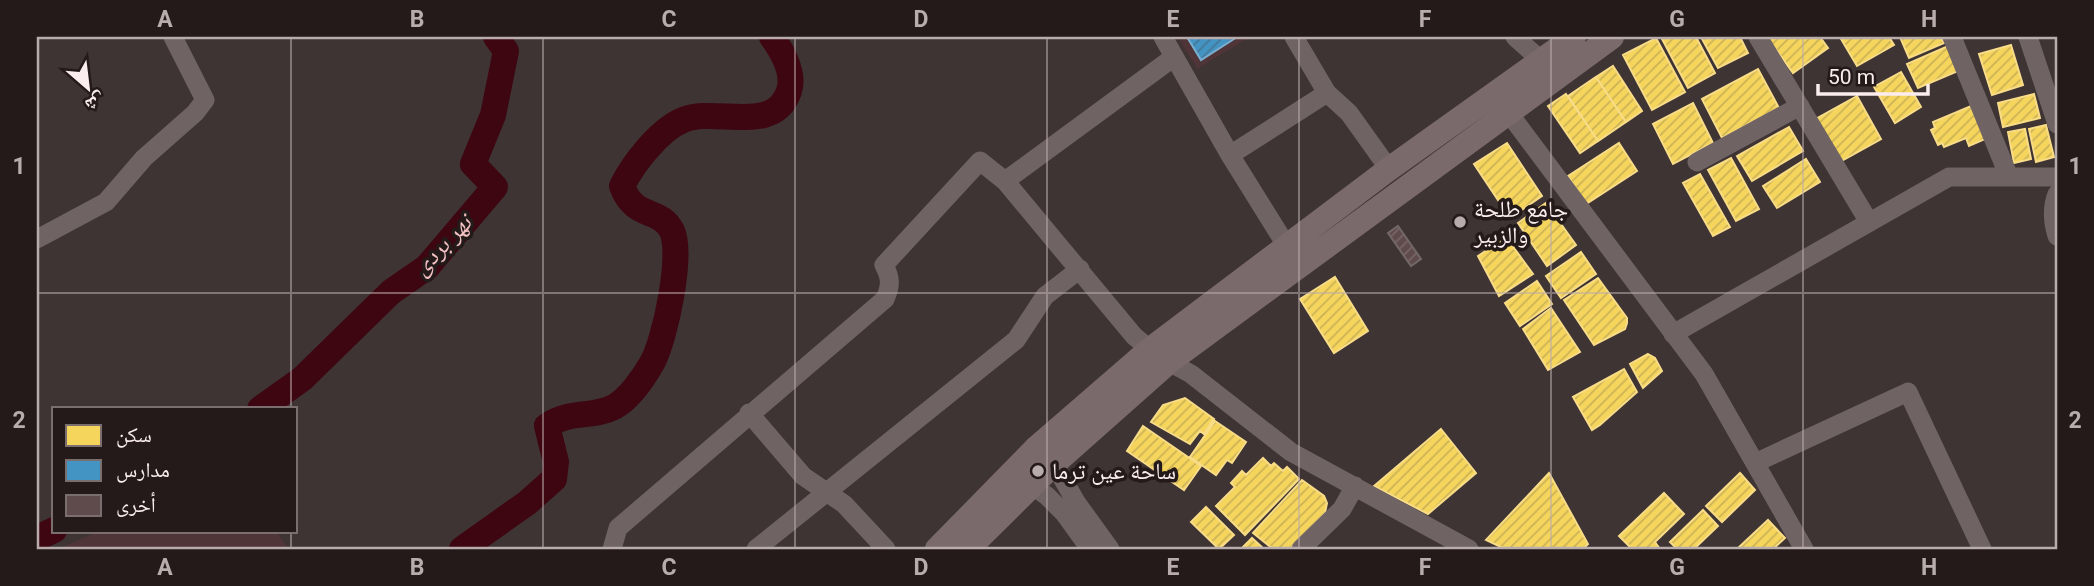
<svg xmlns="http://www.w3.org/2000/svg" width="2094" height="586" viewBox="0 0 2094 586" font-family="Roboto,'Noto Naskh Arabic',sans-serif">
<defs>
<pattern id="homes-hatch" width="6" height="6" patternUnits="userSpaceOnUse" patternTransform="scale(1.75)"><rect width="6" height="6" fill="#f6d55c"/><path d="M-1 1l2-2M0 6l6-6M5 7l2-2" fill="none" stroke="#cbb257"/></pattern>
<pattern id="schools-hatch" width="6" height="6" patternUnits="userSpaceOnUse" patternTransform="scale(1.75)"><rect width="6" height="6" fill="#4393c3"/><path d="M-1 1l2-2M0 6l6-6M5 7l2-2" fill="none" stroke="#467898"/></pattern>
<pattern id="building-hatch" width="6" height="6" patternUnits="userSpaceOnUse" patternTransform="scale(1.75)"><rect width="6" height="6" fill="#5f4b4c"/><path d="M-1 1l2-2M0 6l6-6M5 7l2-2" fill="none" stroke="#776566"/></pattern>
</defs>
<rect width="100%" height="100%" fill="#3f3434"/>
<!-- built -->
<path fill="#4f3537" d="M1178,37H1250L1197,69Z
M97,532H277L288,549H58Z"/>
<!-- homes -->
<path fill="url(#homes-hatch)" stroke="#f8dc88" stroke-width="2" d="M1661,37H1696L1715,73L1688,88Z
M1701,37H1740L1748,53L1718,68Z
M1767,37H1820L1828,48L1793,73Z
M1845,37H1889L1894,45L1857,66L1841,39Z
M1900,37H1941L1944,43L1909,58Z
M1656,38L1685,92L1652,110L1623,55Z
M2011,45L2023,85L1992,95L1979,54Z
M1948,46L1958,71L1918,88L1907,64Z
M1613,66L1642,111L1626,122L1596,77Z
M1758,69L1779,108L1722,138L1702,99Z
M1901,72L1921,107L1895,123L1874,87Z
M1596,77L1626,122L1598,141L1568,96Z
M1566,94L1598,141L1580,153L1548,106Z
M2034,94L2040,118L2003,127L1998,103Z
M1857,96L1881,139L1838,163L1814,120Z
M1693,103L1713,143L1673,164L1653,124Z
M1971,106L1985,139L1969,146L1966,138L1944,147L1942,143L1938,145L1931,130L1935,128L1933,122Z
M2046,125L2054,157L2036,162L2029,129Z
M1789,127L1803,151L1752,181L1737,156Z
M2025,129L2031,159L2014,163L2008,132Z
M1507,143L1542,196L1510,218L1474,164Z
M1619,143L1637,171L1586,204L1568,176Z
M1731,158L1759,209L1736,221L1708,170Z
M1806,159L1820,182L1777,208L1763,186Z
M1700,174L1730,227L1713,236L1683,183Z
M1546,203L1576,245L1547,266L1518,223Z
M1506,237L1533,274L1499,296L1478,256Z
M1581,252L1596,274L1561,298L1546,276Z
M1335,277L1368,331L1334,353L1300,299Z
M1598,278L1627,318V323L1625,329L1594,345L1564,300Z
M1537,281L1552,304L1520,326L1505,303Z
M1551,308L1580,352L1548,370L1523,329Z
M1648,354L1655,358L1662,371L1643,388L1630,364Z
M1624,369L1637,392L1600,425L1592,430L1573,397Z
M1185,398L1214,419L1204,434L1200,431L1190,444L1151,422L1163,405Z
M1215,421L1246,442L1232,463L1227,460L1216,475L1190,457Z
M1143,426L1201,466L1184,490L1127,451Z
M1441,429L1476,473L1428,514L1374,486Z
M1263,458L1271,466L1274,463L1283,471L1287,467L1299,479L1245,535L1216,506L1235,487L1231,483L1242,471L1246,475Z
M1549,473L1588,544L1583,549H1505L1486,540Z
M1740,473L1755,490L1722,522L1706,506Z
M1302,480L1324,496L1327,503L1325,513L1290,549H1273L1253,533Z
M1664,493L1684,514L1655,542L1660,549H1632L1619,536Z
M1206,507L1234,535L1219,549L1191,522Z
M1703,510L1718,526L1694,549H1677L1670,542Z
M1768,520L1785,538L1773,549H1737Z
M1252,538L1264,549H1241Z"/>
<!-- schools -->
<path fill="url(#schools-hatch)" stroke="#7aaed0" stroke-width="2" d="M1187,37H1237L1201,60Z"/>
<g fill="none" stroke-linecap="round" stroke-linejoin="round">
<!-- river -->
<path stroke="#3e0611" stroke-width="26" d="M260,409L302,379L391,292L427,267L495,187L473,164L493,115L506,51L496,37
M37,538L54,530
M462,549L527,503L554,479L556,462L547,426C569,410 593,418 614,407C629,399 644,377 652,363C665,340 683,255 672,231C660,207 634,220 622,186C633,164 659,130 683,120C716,106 774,136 789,91C795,73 782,51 772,37"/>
</g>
<!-- building -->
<path fill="url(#building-hatch)" stroke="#726868" stroke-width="2" d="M1398,226L1421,259L1411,266L1388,233Z"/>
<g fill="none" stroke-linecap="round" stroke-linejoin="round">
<!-- minor -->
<path stroke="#6f6363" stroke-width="19" d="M1163,37L1230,155L1286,245
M1294,37L1327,93L1349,113L1389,169
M1515,37L1534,54L1547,71
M1758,37L1869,222
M1952,37L2009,177
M2028,37L2057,124
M1508,112L1704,374L1804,549
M1230,155L1327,93
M1697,162L1800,106
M1005,181L1174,57
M2057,194C2052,207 2053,223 2057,236
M37,239L106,202L144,158L195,113L205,100L173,37
M1673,334L1949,177H2057
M749,413L803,476L844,504L886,549
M1048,453L1076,502L1110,549
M1755,463L1908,392L1982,549
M1022,478L1047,496L1064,513L1090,549
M612,549L618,528L885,299C891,286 891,278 884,265L980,161L1005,181L1134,336L1158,356L1191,374L1291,452L1469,549
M756,549L1016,340L1045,296L1080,269
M1301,549L1342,509L1355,486"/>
<!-- major -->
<path stroke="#7b6a6b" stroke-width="24" d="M937,549L1037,447L1149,350L1389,169L1574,37
M968,549L1055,463L1170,361L1612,37"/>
</g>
<!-- grid -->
<path fill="none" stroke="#b9acad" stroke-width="2" stroke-opacity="0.55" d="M291,37V409M543,37V549M795,37V549M1047,37V549M1299,37V549M1551,37V549M1803,37V549M37,293H2057M291,532V549"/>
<!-- markers -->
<g fill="#b9acad" stroke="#241a1a" stroke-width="2.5">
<circle cx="1460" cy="222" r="7"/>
<circle cx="1038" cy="471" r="7"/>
</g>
<g text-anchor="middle" stroke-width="7" stroke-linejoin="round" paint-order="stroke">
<!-- poi labels -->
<g font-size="23" fill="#fbedee" stroke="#241a1a" text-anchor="start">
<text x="1474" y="217">جامع طلحة<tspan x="1474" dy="26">والزبير</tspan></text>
<text x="1052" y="479">ساحة عين ترما</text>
</g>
<!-- water labels -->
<g font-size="24" font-style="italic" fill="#f3c0c2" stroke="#241a1a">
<text transform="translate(442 245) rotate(-46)" y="8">نهر بردى</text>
</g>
</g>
<!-- border -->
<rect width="2094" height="586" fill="none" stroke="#241a1a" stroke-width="77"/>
<!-- legend -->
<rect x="52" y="407" width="245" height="126" fill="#241a1a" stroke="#7a6e6f" stroke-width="2"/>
<rect x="66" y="425" width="35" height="21" fill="#f6d55c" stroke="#7a6e6f" stroke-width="2"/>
<text x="116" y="442" font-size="21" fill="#fbedee">سكن</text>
<rect x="66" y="460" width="35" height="21" fill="#4393c3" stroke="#7a6e6f" stroke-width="2"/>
<text x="116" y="477" font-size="21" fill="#fbedee">مدارس</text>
<rect x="66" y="495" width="35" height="21" fill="#5f4b4c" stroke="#7a6e6f" stroke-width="2"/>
<text x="116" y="512" font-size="21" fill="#fbedee">أخرى</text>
<!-- north arrow -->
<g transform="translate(88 88) rotate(152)" stroke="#241a1a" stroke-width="5" paint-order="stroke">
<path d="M0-5L12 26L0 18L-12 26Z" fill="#fbedee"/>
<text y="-10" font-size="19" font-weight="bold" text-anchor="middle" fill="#fbedee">ش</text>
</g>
<!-- scale -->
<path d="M1818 84v10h110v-10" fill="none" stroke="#fbedee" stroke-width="3.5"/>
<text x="1828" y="84" font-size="21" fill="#fbedee" stroke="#241a1a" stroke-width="5" paint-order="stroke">50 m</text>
<rect x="38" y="38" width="2018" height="510" fill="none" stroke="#b9acad" stroke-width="2.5"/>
<g font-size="23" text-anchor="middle" font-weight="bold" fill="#b9acad">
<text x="165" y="27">A</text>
<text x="417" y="27">B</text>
<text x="669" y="27">C</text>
<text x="921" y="27">D</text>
<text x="1173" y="27">E</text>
<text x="1425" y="27">F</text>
<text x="1677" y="27">G</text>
<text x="1929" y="27">H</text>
<text x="19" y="174">1</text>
<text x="2075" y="174">1</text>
<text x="19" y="428">2</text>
<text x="2075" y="428">2</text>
<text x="165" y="575">A</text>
<text x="417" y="575">B</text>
<text x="669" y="575">C</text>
<text x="921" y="575">D</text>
<text x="1173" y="575">E</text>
<text x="1425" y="575">F</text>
<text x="1677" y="575">G</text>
<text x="1929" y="575">H</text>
</g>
</svg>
